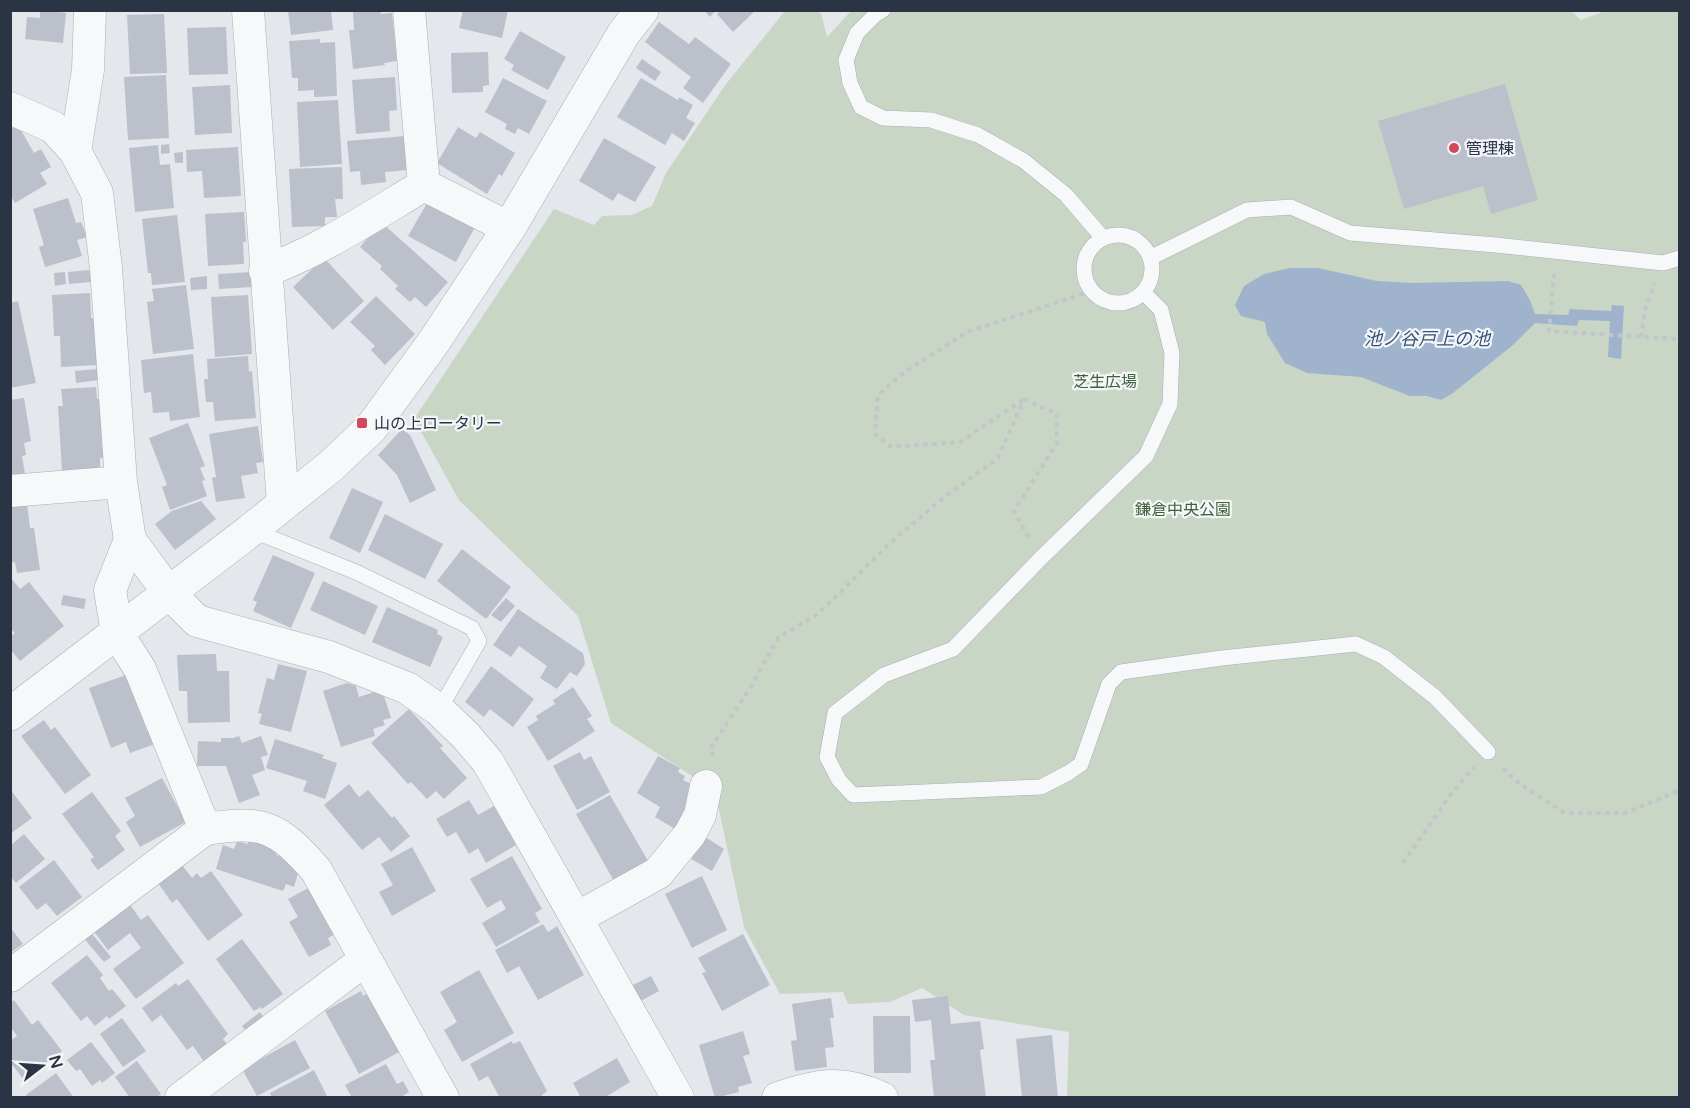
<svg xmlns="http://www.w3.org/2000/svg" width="1690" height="1108" viewBox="0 0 1690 1108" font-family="'Varela Round','Noto Sans JP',sans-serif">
<rect width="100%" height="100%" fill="#e4e7ec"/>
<!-- green -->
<path fill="#c9d6c5" d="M852,10H1570L1581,20L1605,11H1679V1097H1067L1069,1032L964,1015L922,988L890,1002L848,1004L843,992L780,994L744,927L715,791L611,723L578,616L459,500L414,419L554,209L594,225L602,216L632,215L652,206L666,173L726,84L785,11H813L821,13L827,37Z"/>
<!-- water -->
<path fill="#9fb4cc" d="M1290,268H1318L1377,281L1412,283L1508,281L1521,285L1530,300L1535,314L1568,315L1570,309L1611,311L1612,305L1624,306L1621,359L1608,357L1610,321L1579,320L1577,326L1535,323L1513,345L1453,393L1441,400L1427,396H1410L1361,377L1307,373L1285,363L1267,334L1265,322L1241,316L1235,305L1244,286L1264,274Z"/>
<!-- building -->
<path fill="#bbc0ca" d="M40,10L66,13L63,43L25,39L27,17L40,18Z
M288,10H331L333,30L291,35Z
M380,10L381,14L392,13L397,61L384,63L385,65L353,69L349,30H354L353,12Z
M463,10H508L502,38L459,28Z
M704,10H716L710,17Z
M721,10H756L733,32L717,14Z
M164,14L167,73L130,74L127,15Z
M659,22L689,44L695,37L731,64L703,103L683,88L691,77L645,42Z
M226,27L228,74L189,75L187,28Z
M520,31L566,57L548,90L511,70L514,65L504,59Z
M320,39V43L335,42L337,96L314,97V90L298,91V78H292L289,41Z
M488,52L489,85L483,86V92L452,93L451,53Z
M642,59L661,72L655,81L636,68Z
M166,75L169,138L128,140L124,77Z
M395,77L397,110L389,111L390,131L356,134L352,80Z
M503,78L547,101L529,134L518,128L515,134L505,129L507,124L485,112Z
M641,78L678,100L679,97L693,105L686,118L695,123L684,141L672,133L665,145L617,117Z
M1505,84L1538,200L1491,214L1483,186L1404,209L1378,121Z
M230,85L232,133L195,135L192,87Z
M338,100L342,164L300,167L297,102Z
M18,125L34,153L41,149L51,167L40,173L47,184L15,203L10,195V129Z
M458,127L476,138L480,132L515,153L502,176L499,174L487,194L437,163Z
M405,136L408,170L385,172L386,182L361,185L360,171L350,172L347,141Z
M604,138L656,167L635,202L618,193L613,201L579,181Z
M169,144L170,153L161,154V145Z
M158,145L160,165L170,164L174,208L135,212L129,148Z
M238,147L241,196L204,198L202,171L187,172L186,150Z
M183,152V163H175L174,153Z
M342,167L343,199H335L337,217H325V226L292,227L289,169Z
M68,198L76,223L81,222L87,237L77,240L82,256L45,267L39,247L44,245L33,209Z
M430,198L475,227L456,262L408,236Z
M244,212L246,242H243L244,264L208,266L205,214Z
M177,215L185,282L152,285L151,273H148L142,219Z
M381,222L448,282L426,307L415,297L410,302L395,289L398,286L380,269L382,266L360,247Z
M324,258L364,301L333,330L293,287Z
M89,270L91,282L69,284L68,272Z
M65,272L66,284L55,286L54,273Z
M252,272L253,287L219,289L218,274Z
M207,276V289L191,290L190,278Z
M186,285L194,349L153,354L147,302L154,301L152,289Z
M90,293L91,318H95L98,365L61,367L60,336H54L52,295Z
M248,295L252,354L215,357L211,297Z
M376,296L415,334L385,365L371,350L375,346L350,322Z
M18,301L36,383L10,388V303Z
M193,354L200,417L170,421L169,412L153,413L151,392L144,393L141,360Z
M248,356L249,372L252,371L256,418L215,421L213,402H206L204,379H208L207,359Z
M97,369L99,380L76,383L75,371Z
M96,387L97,399H101L105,458H100V469L62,471L58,406H63L61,389Z
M24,398L31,441L24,443L26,455L22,456L25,474L10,476V400Z
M188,423L205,466L200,468L205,480L202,481L207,496L170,510L162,487L167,485L149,438Z
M258,426L263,462L256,463L258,473L241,476L245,498L216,502L212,478L216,477L209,434Z
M402,429L410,435L436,490L410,503L397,475L378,455Z
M352,488L383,502L360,553L329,538Z
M201,501L216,519L175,550L155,524L172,511Z
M27,504L30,528H34L40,570L17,573L15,562L10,563V506Z
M385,514L443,544L425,579L368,550Z
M462,549L511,587L486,619L437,581Z
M273,555L315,573L291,628L253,611L257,602L253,600Z
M10,577L20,589L29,582L64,626L20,661L10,649V637L15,633L10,628Z
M323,581L378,606L365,635L310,610Z
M63,595L86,599L84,609L61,605Z
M506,598L515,606L501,622L491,615Z
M387,607L438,630L437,634L443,637L430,667L372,642Z
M518,609L583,653L585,664L577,676L570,672L557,689L540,678L547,666L519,646L511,657L493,645Z
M216,654L217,671H229L230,722L188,723L187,691H179L177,655Z
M278,664L307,671L291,732L259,724L262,714L258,713L267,678L274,680Z
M491,666L534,699L513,727L490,709L484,717L465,702Z
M126,675L147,731L150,730L155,744L130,753L126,742L111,748L89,688Z
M347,683L356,686L359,697L374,692L384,696L391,718L383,720L385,725L373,729L375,736L341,747L323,691Z
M573,687L592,716L587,719L595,731L548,761L527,727L538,720L536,716L555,704L553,700Z
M409,709L443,746L440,748L467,778L444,799L436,791L427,799L411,782L408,784L371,743Z
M44,720L51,730L55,727L91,775L65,794L21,736Z
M239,736L242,743L261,736L268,755L261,757L265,770L252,775L260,795L239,803L226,766H197L198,741L221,742V738H233Z
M275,739L324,755L322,758L337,763L325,799L303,791L307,781L266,768Z
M580,752L584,760L591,756L610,792L577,810L553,766Z
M658,756L680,768L678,772L685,776L683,780L693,785L695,792L675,829L655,817L660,807L637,793Z
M162,778L186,822L140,847L126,822L135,816L125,798Z
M349,784L359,797L368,790L392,818L394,816L410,836L391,852L379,837L362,850L324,805Z
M10,789L32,818L10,834Z
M92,792L121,831L115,836L125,850L98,870L90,860L94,857L62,814Z
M610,795L648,861L614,881L576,814Z
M469,800L478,815L494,806L516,845L486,863L478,848L469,854L456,832L447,837L436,819Z
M699,833L724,849L712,871L686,856Z
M24,834L45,859L16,883L10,876V846Z
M250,836L279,845L276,855L301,863L294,887L286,884L283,891L216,869L223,845L234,849L237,841L248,844Z
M412,847L436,891L392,916L379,892L393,885L381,864Z
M512,856L542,909L535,913L540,922L496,947L482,923L506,909L501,900L487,908L470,879Z
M54,860L82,897L57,916L46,903L37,910L19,887Z
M182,865L192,878L197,873L201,878L211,871L243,915L208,941L177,899L172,903L158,883Z
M702,876L727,930L692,948L665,894Z
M312,886L337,933L328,938L331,945L309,957L289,922L298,917L288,899Z
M128,902L141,920L148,915L184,963L136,999L113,969L141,948L130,933L108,950L92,929Z
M543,924L548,932L557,926L584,975L538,1000L519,966L507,973L495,950Z
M10,927L23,944L10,953Z
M89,930L111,957L104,962L82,936Z
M743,934L770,985L722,1011L702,973L706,972L698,958Z
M242,939L283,994L262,1009L261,1007L254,1011L216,959Z
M87,955L103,975L100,978L109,991L112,989L126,1006L109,1019L107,1016L95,1026L87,1016L81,1021L51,983Z
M479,970L514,1033L462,1062L444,1030L457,1022L440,992Z
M651,976L659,991L637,1003L629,987Z
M188,979L228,1034L223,1039L228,1046L205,1063L193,1046L187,1050L161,1015L152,1022L142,1008L176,983L178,986Z
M361,991L363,996L371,991L401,1051L359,1074L325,1011Z
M948,996L951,1024L980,1021L984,1049L980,1050L986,1098H934L930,1060H935L931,1020L915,1022L912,1000Z
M831,998L834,1018H830L834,1047L825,1048L827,1067L795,1071L791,1041L797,1040L792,1004Z
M14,1000L32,1025L38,1020L62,1051L24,1080L10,1062V1041L17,1036L12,1029L10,1030V1003Z
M260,1012L266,1020L248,1033L242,1026Z
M873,1016H910L911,1073H874Z
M122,1018L146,1051L123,1067L100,1034Z
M743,1031L750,1054L743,1056L752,1083L738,1087L739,1092L715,1098L699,1045Z
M1052,1035L1058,1098H1022L1016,1039Z
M295,1040L310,1068L257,1096L242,1069Z
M512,1041L513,1044L520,1041L547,1091L539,1098H500L488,1076L479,1081L470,1064Z
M91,1042L115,1073L102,1083L100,1080L92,1086L80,1069L76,1071L67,1060Z
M617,1058L630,1082L604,1098H581L573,1083Z
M137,1061L161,1094L156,1098H130L115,1077Z
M386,1064L397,1084L403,1081L409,1092L399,1098H352L345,1085Z
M314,1070L328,1098H272L270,1093Z
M56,1073L74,1098H28L26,1095Z"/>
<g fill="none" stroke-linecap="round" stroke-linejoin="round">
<defs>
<path id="service" d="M883,10L875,15L857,33L846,60L850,83L861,107L883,118L931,120L978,135L1024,161L1066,195L1103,238
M1084 269a34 34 0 1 1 68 0a34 34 0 1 1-68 0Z
M1150,258L1247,210L1291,207L1350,233L1496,245L1663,263L1680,258
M1143,292L1161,310L1172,353L1170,404L1146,456L1041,558L953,649L884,675L835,713L827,757L839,780L853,795L1041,787L1068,773L1081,764L1109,684L1121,672L1222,658L1356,644L1384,657L1435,697L1488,752
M251,530L356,572L472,628L479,641L439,710"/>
<path id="minor" d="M248,10L283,504
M409,10L424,185
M10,108L53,127L75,151L97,193L106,268L121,482L130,540L168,592L197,621L329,657L407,688L439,710L466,736L488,762L678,1098
M75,151L88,70L90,10
M265,271C322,250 372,216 424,185L509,228
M10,491L121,482
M130,540L110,590L117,633L140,669L205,829C264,820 277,826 316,870L443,1098
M577,918L658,873L690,834L700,815L706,786
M10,976L205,829
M181,1098L365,960
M778,1098C819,1085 841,1079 882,1098"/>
<path id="tertiary" d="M10,714L251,530L331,466L371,428L433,343L509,228L624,33L642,10"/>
</defs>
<!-- service casing -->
<use href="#service" stroke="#a9aeb7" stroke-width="16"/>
<!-- minor casing -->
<use href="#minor" stroke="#a9aeb7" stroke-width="33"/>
<!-- tertiary casing -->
<use href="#tertiary" stroke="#a9aeb7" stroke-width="34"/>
<!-- path -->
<path stroke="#c2c5cb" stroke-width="4" stroke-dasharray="4.5 4.5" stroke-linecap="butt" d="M1554,274L1549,331L1680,339
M1641,337L1645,310L1655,283
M1024,399L1057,414V443L1014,511L1030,540
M1023,400L960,442L891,447L875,434L878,395L902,374L967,332L1092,291
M714,756L710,749L752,685L778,638L818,614L888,545L942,499L998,458L1024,399
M1503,768L1520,784L1565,813H1625L1680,790
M1403,863L1451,794L1474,767"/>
<!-- service -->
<use href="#service" stroke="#f7f8fa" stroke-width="15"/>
<!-- minor -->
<use href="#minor" stroke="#f7f8fa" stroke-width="32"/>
<!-- tertiary -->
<use href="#tertiary" stroke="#f7f8fa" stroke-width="33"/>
</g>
<!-- markers -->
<g fill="#d1495b" stroke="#f4f6f9" stroke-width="2">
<circle cx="1454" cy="148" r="6"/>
<rect x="356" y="417" width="12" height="12" rx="3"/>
</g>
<g text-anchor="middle" stroke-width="4.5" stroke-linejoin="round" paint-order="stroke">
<!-- poi labels -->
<g font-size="16" fill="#2b3445" stroke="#f4f6f9" text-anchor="start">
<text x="1466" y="154">管理棟</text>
<text x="374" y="429">山の上ロータリー</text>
</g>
<!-- park labels -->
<g font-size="16" fill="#3f6138" stroke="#f4f6f9">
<text x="1105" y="387">芝生広場</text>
<text x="1183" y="515">鎌倉中央公園</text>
</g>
<!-- water labels -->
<g font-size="18" font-style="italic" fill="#34527a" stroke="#f4f6f9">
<text x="1427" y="345">池ノ谷戸上の池</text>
</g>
</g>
<!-- border -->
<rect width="1690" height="1108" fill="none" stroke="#2b3445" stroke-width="24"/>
<!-- north arrow -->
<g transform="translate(42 1066) rotate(73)" stroke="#f4f6f9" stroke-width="4.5" paint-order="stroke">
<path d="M0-4.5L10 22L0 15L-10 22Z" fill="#2b3445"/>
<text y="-9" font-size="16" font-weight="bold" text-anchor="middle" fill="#2b3445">N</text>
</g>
</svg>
